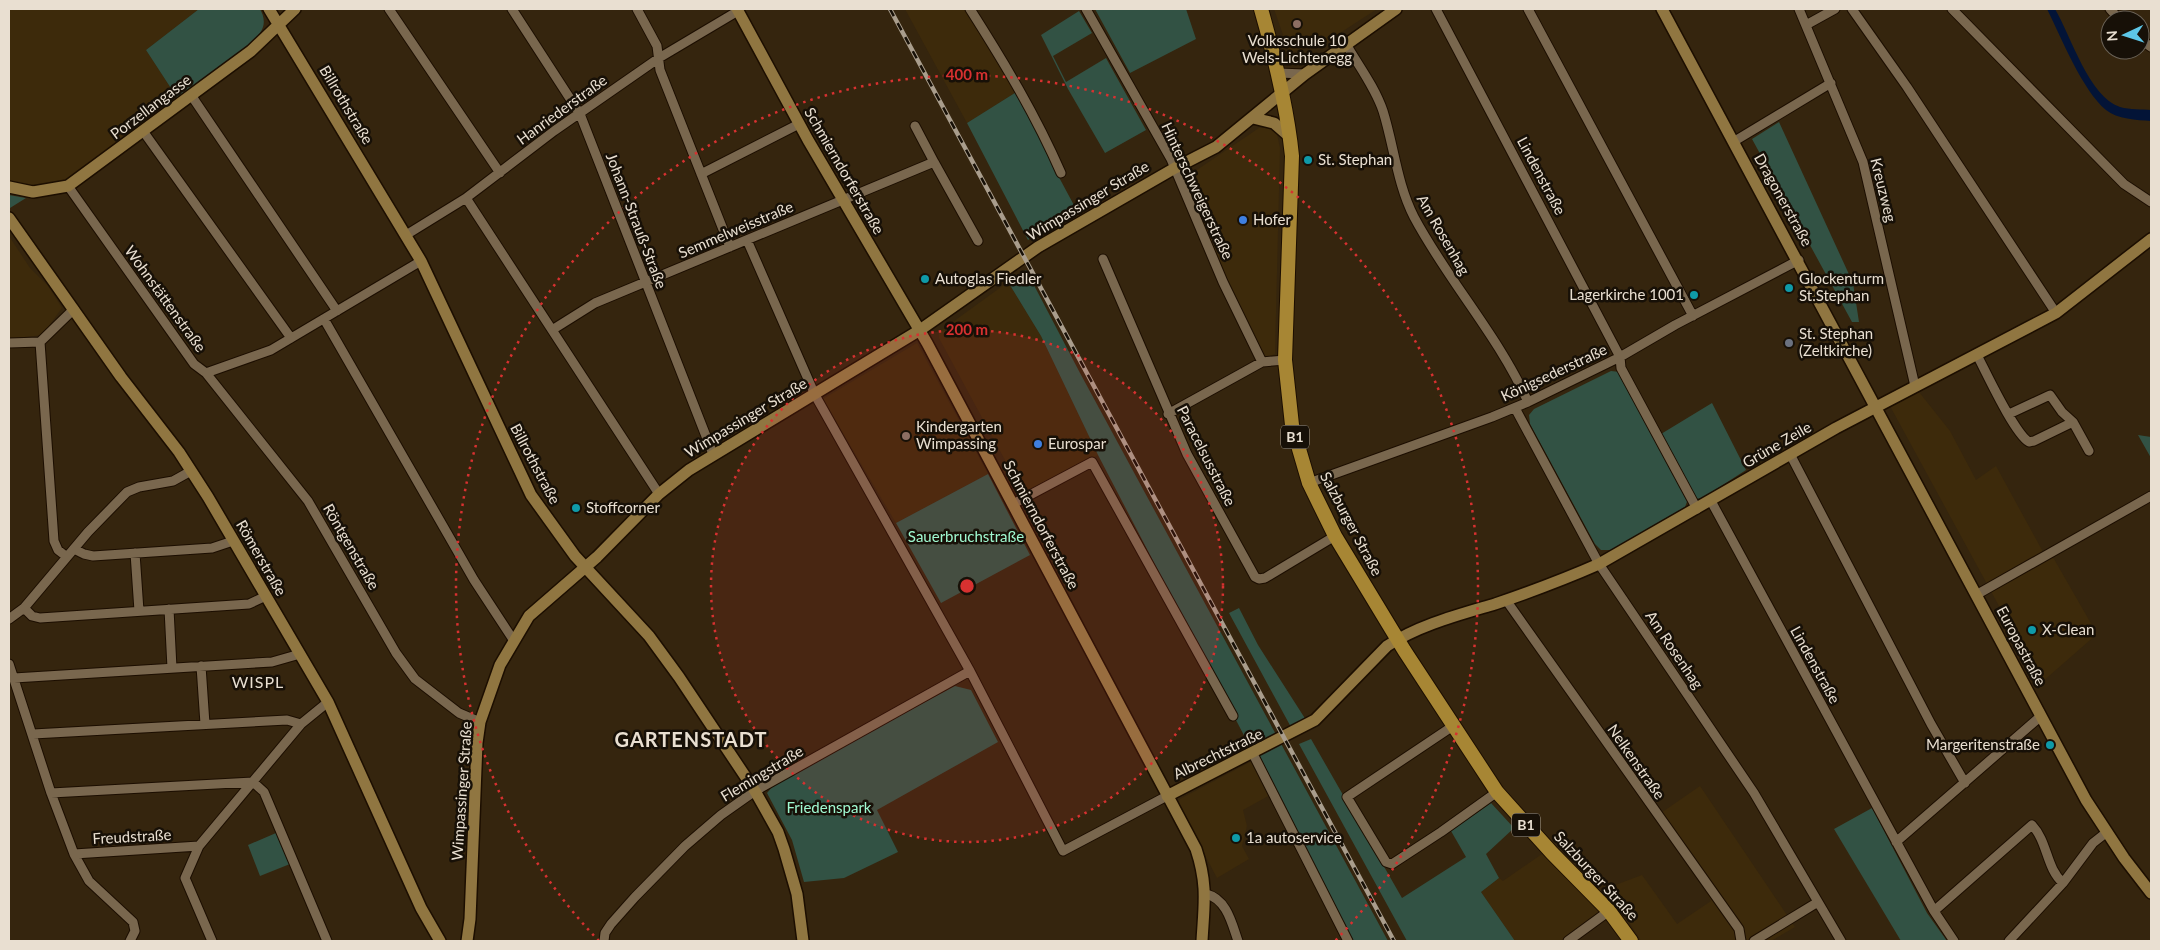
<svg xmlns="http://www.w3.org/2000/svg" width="2160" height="950" viewBox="0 0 2160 950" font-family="Lato,sans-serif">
<rect width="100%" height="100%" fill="#35250e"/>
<!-- built -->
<path fill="#3d2a0b" d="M9,9H199L146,50L178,99L70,179L58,184L37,188L9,181Z
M905,9H970L1018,91L967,123Z
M1274,9H1377L1323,44L1289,52Z
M1259,128H1268L1277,134L1280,148L1275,354L1259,360L1185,178Z
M9,236L30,268L48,286L62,308L42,335L9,339Z
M1008,282L1041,336L1098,455L1024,495L939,338V332Z
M917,343L988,474L896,523L823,399Z
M1919,392L1950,431L1976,480L1996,466L2043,552L2054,559L2097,634L2041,683L1890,406Z
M1256,759L1274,793L1243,810L1247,826L1242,846L1249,859L1217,878L1178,804L1180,799Z
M1700,786L1795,927L1771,941H1641L1622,911L1602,890L1642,875L1677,924L1711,901L1661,813Z
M1542,854L1598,910L1604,920L1572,941H1515L1481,892L1499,878L1503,881Z"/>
<!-- green -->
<path fill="#325244" d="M199,9H260C263,14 265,21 263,27C257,47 196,85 178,99L146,50Z
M1095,9H1186L1196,39L1130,73Z
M1079,11L1092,33L1053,56L1066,82L1106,58L1146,130L1105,153L1068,89L1041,35Z
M1018,91L1041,132L1054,168L1076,209L1028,240L967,123Z
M1779,122L1853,283L1859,322H1852L1752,139Z
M9,195L26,198L10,208Z
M1026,270L1080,373L1388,941H1351L1098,455L1041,336L1008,282Z
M1611,371L1620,372L1688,499L1685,507L1611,550H1601L1595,544L1530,424L1529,415L1534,409Z
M1712,403L1746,470L1701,499L1694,498L1661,434Z
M2138,435L2151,437V458Z
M988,474L1030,555L941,603L896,523Z
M1239,608L1258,645L1306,720L1292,729L1229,613Z
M955,686L971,690L998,742L877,810L898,852L844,878L804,882L792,840L767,793L773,786L819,759Z
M1311,739L1402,898L1466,857L1451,831L1491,803L1514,828L1486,854L1499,878L1481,892L1515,941H1407L1299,744Z
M1872,808L1927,913L1947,941H1901L1834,829Z
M276,833L290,864L260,876L248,845Z"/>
<!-- water -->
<path fill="#031437" d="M2047,9H2055C2071,36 2089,97 2120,107C2130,110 2142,109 2151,110V121C2137,120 2117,119 2106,110C2082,90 2061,37 2047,9Z"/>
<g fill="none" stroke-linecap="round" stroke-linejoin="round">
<defs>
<path id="street" d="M389,9L500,173
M512,9L580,114L713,454
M637,9L657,46L660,70L730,247
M970,9C1005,64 1035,114 1061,173
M1086,9L1171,159L1223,282L1262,362
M1436,9L1620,357L1621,368L1697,509
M1528,9L1693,316
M1799,9L1863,162L1915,386
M1852,9L1907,87L2056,313
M1952,9L2124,184L2151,202
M2110,9L2120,20
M1806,25L1835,9
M2140,39L2151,47
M1346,44C1358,65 1375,87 1383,111C1394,146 1397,184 1414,217C1448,281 1498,335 1528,402
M1278,73L1305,74
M191,95L337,311
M915,126L934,162
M143,131L291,338
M1733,142L1831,83
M701,174L799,124
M68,186L194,364L206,373L271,350L421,261
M466,198L659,494
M406,235L466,198L554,131L659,58L738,11
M747,240L815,395L970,671L1063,851L1167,796
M1103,259L1187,454L1255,577L1259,579L1265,578L1335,536
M324,319L474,580L514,641
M552,330L595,303L934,162L978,241
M9,343L40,342
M1977,355C1987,374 2014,433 2029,442L2034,441L2073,422L2062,412L2050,395L2009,414
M206,373L308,501L396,653L415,679L459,713L480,722
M1515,408L1599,564L1754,793L1841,941
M1168,414L1262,362L1285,360
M2073,422L2089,451
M1790,454L1931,724L1965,783
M1309,483L1492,417L1528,402L1620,357L1675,325L1799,260
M1711,501L1934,911L1954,941
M1013,504L1092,462L1233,716
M74,549L84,554L93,556L212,548L233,541
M135,553L139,611
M67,557L58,550L54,541L40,342L74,309
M1976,595L2151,496
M1506,600L1739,929L1741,941
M24,608L32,616L40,618L249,604L266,596
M169,609L172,668
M9,619L24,608L88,532L127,492L139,487L173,481L191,471
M9,664L51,793L74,854L199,846L301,724L328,702
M201,666L205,724
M14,678L272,662L300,654
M1453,726L1347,797L1386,862L1392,864L1441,832L1497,792
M33,734L287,720L301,724
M1253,754L1348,941
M51,793L253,782L264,792L327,941
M1896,842L2041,716
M199,846L185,878L212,941
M74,854L89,881L133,922L135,931L130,941
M1206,894C1227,899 1232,924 1238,941
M1934,911L2032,825C2048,842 2046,868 2063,883
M604,941L605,933L611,924L635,897L685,846L721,815L755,791L970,671
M1568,941L1609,911
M1754,941L1818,902
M2009,941L2063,883L2093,843L2107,832"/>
<path id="secondary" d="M269,9L421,261L531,495L575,556L649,636L679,677L755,791L778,832L784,849L797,894L803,941
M737,9L808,140L927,343L1196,849C1208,885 1204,905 1202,941
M1662,9L2086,800L2124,858L2151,893
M1253,118L1274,123L1290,137
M9,187L33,192L68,186L251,51L295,9
M9,218L121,377L179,452L208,497L328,702L421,908L440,941
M1167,796L1315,720L1387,646C1419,625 1458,615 1495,604C1530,592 1565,579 1599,564L1836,428L2056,313L2151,239
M467,941L470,919L477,743L480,722L500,665L529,616L597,557L659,494L689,470L920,330L1038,247L1175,168L1216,147L1305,74L1396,9"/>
<path id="primary" d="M1261,9C1275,58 1287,106 1292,156L1285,360L1292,425L1309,483L1335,536L1404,650L1497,792L1552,853L1609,911L1631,941"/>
</defs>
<!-- street casing -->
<use href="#street" stroke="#1c0e00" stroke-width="11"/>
<!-- secondary casing -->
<use href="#secondary" stroke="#1c0e00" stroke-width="14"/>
<!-- primary casing -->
<use href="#primary" stroke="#1c0e00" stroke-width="16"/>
<!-- street -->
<use href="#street" stroke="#79674e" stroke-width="9"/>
<!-- secondary -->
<use href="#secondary" stroke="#907641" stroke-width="11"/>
<!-- primary -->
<use href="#primary" stroke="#a78634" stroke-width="14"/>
<defs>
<path id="rail" d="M890,9L1394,941"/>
</defs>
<!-- rail casing -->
<use href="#rail" stroke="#a99d8c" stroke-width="4.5"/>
<!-- rail -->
<use href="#rail" stroke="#171007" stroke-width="2.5" stroke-dasharray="8" stroke-linecap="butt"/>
</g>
<!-- distance rings -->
<circle cx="967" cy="586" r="256" fill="#d73130" fill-opacity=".12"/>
<g fill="none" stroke="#d73130" stroke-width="2.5" stroke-dasharray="2.5 5">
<circle cx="967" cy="586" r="256"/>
<path d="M599 941A511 511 0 1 1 1335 941"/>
</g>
<!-- markers -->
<g fill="#8d6e63" stroke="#171007" stroke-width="2">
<circle cx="1297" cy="24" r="5"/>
<circle cx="906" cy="436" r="5"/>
</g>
<g fill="#0f9aa8" stroke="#171007" stroke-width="2">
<circle cx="1308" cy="160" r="5"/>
<circle cx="925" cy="279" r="5"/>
<circle cx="1789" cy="288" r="5"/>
<circle cx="1694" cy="295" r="5"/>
<circle cx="576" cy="508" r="5"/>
<circle cx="2032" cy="630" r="5"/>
<circle cx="2050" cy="745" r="5"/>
<circle cx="1236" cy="838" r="5"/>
</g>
<g fill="#3f7fe0" stroke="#171007" stroke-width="2">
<circle cx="1243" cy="220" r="5"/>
<circle cx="1038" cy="444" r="5"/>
</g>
<circle fill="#6b7280" stroke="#171007" stroke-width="2" cx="1789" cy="343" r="5"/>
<g text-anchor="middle" stroke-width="5" stroke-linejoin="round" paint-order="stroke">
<!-- shield labels -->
<g fill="#171007" stroke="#aaa194" stroke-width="1">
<rect x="1281" y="425.5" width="28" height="23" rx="4"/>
<rect x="1512" y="813.5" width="28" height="23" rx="4"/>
</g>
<g font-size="14" font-weight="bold" fill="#e9dfd1">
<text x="1295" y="442">B1</text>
<text x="1526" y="830">B1</text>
</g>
<!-- poi labels -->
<g font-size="15" fill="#e9dfd1" stroke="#171007" text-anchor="start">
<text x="1297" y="46" text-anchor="middle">Volksschule 10<tspan x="1297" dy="17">Wels-Lichtenegg</tspan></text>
<text x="1318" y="165">St. Stephan</text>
<text x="1253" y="225">Hofer</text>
<text x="935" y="284">Autoglas Fiedler</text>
<text x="1799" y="284">Glockenturm<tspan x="1799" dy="17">St.Stephan</tspan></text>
<text x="1684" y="300" text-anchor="end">Lagerkirche 1001</text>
<text x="1799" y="339">St. Stephan<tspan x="1799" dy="17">(Zeltkirche)</tspan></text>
<text x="916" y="432">Kindergarten<tspan x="916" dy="17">Wimpassing</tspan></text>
<text x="1048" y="449">Eurospar</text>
<text x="586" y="513">Stoffcorner</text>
<text x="2042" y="635">X-Clean</text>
<text x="2040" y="750" text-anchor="end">Margeritenstraße</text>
<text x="1246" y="843">1a autoservice</text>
</g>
<!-- street labels -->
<g font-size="15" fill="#e9dfd1" stroke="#171007">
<text transform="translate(346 105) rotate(59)" y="5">Billrothstraße</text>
<text transform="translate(151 107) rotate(-37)" y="5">Porzellangasse</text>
<text transform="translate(562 110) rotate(-36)" y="5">Hanriederstraße</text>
<text transform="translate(844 171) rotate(60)" y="5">Schmierndorferstraße</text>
<text transform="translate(1541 176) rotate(62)" y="5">Lindenstraße</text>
<text transform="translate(1883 190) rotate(76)" y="5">Kreuzweg</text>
<text transform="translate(1197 191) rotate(65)" y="5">Hinterschweigerstraße</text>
<text transform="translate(1783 200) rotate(61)" y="5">Dragonerstraße</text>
<text transform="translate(1088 201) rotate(-31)" y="5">Wimpassinger Straße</text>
<text transform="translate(636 221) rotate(69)" y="5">Johann-Strauß-Straße</text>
<text transform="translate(736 230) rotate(-23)" y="5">Semmelweisstraße</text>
<text transform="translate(1443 235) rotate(60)" y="5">Am Rosenhag</text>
<text transform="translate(165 299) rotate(54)" y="5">Wohnstättenstraße</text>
<text transform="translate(1554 373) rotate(-25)" y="5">Königsederstraße</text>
<text transform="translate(746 418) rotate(-31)" y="5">Wimpassinger Straße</text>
<text transform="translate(1777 445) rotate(-30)" y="5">Grüne Zeile</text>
<text transform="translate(1206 456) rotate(63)" y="5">Paracelsusstraße</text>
<text transform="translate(535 464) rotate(62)" y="5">Billrothstraße</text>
<text transform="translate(1351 524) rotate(62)" y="5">Salzburger Straße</text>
<text transform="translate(1041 525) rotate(62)" y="5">Schmierndorferstraße</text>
<text transform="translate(351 547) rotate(60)" y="5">Röntgenstraße</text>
<text transform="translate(261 558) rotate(60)" y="5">Römerstraße</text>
<text transform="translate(2021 646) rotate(62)" y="5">Europastraße</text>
<text transform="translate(1674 650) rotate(56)" y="5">Am Rosenhag</text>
<text transform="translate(1815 665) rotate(61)" y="5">Lindenstraße</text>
<text transform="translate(1218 754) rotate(-26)" y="5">Albrechtstraße</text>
<text transform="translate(1636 762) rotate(55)" y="5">Nelkenstraße</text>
<text transform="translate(762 774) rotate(-31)" y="5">Flemingstraße</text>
<text transform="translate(462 791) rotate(-86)" y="5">Wimpassinger Straße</text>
<text transform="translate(132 837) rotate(-3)" y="5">Freudstraße</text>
<text transform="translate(1596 876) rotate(47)" y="5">Salzburger Straße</text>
</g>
<!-- park labels -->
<g font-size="15" fill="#a0f9d1" stroke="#171007">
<text x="966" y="542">Sauerbruchstraße</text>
<text x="829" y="813">Friedenspark</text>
</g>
<!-- neighbourhood labels -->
<g font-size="16" letter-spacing="1" fill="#e9dfd1" stroke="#171007">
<text x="258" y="688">WISPL</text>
</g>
<!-- district labels -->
<g font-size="20" font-weight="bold" letter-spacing="1" fill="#e9dfd1" stroke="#171007">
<text x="691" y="747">GARTENSTADT</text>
</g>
</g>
<circle cx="967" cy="586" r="8" fill="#d73130" stroke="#171007" stroke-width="2.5"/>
<g font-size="15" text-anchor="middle" font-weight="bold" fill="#d73130" stroke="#171007" stroke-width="5" stroke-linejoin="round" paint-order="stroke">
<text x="967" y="80">400 m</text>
<text x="967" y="335">200 m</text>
</g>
<!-- border -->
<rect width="2160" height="950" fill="none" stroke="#e9dfd1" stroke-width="20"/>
<!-- north arrow -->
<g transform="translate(2125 35) rotate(266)"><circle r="24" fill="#171007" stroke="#6b6358"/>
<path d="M0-4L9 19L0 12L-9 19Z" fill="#5dc7e8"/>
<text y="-8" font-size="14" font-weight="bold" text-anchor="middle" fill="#e9dfd1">N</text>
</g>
</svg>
